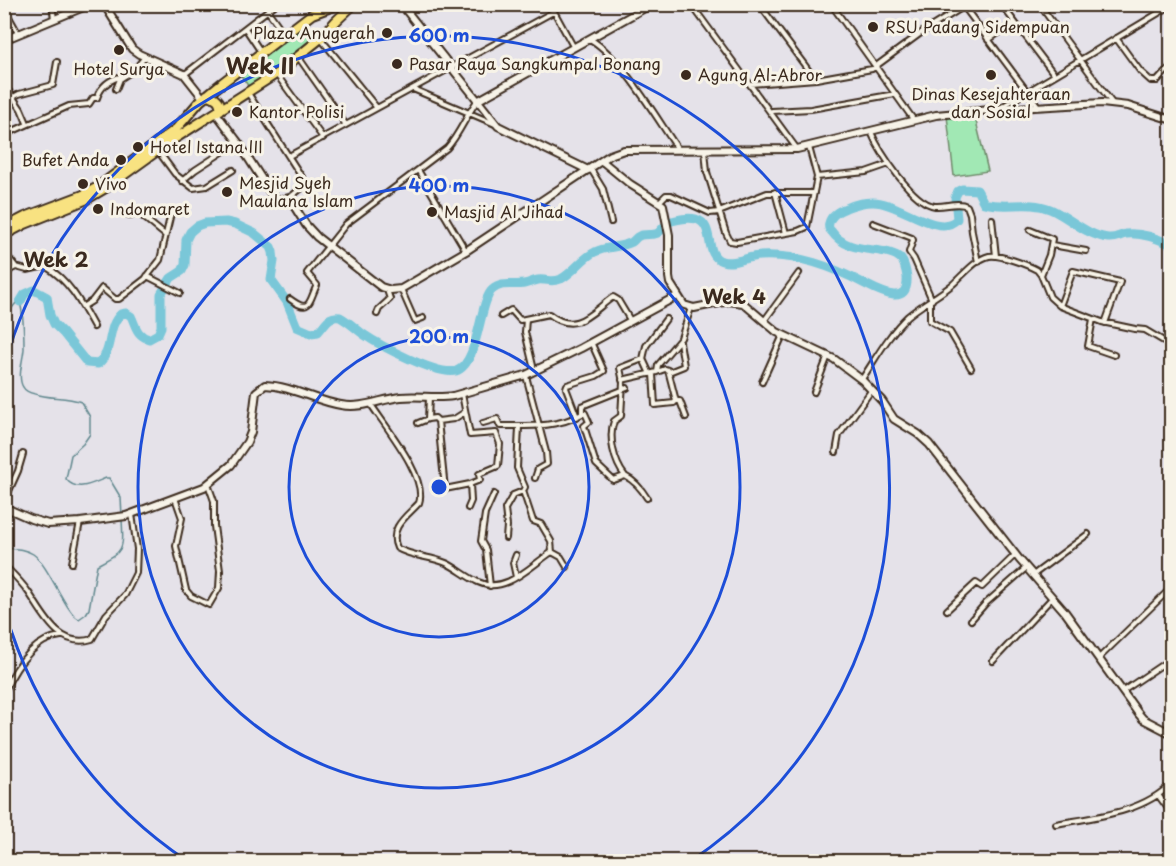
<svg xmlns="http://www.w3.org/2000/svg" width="1176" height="866" viewBox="0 0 1176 866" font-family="'Playpen Sans',sans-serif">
<rect width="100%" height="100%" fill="#e5e2e9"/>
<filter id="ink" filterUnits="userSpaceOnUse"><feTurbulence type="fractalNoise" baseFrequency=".0167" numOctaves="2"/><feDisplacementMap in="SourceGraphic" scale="12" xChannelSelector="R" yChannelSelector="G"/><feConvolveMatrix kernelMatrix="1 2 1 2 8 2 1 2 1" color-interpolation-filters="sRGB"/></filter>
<g filter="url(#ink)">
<!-- green -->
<path fill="#a1e8b4" stroke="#6e8969" stroke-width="1.5" d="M301,27L309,29L314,39L251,90L240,74Z
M974,113L988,171L954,176L947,116Z"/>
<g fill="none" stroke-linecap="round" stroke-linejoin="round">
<!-- stream -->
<path stroke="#61888e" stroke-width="1.5" d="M4,318L16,303L20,302C24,317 24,334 24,349C23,360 17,378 23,387C25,391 30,393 35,394C50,399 66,396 81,402L90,417V434L83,444L71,455L66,479C77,493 93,483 106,478H109L121,498L122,516
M4,548C14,549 24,548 33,554C48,564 67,615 79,619L86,614L89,609L97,565C123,551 124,552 122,520"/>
<!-- river -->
<path stroke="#7ac7d8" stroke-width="9" d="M20,302L25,294L34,290L47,297L50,315L54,324L63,333L87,363L98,364C114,351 106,327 121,314L126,313L131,316C136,326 136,335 149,339L158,334L161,327V294L171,278L182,271L185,265L186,240L190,232L197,226L205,223L226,222L235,224L254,233L271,247L273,252L274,261L271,280L287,302L297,327L311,333L318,332C326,324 328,315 340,317C349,322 355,328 363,334C379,345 437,376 456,371C479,364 479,302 492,290C502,281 513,286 524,284C529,283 533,281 538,280C547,279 552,283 561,279C574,272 582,258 595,252C606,246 621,248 632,242C635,240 636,237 639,236C645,233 652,236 658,233C663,229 665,223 672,221C679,219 689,217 696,219C716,225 703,255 722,261C734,265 748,256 760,256C798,254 831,266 865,284C879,291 909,308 907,277C906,271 905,264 901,259C888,245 848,256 832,232C829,229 828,228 829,223C831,215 838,211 846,208C855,204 863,202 873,202C900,202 939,239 957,219L955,197L958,191L962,189L977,190L984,203C1006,209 1028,200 1050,209C1069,217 1087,236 1108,238C1115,239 1120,235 1126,234C1142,232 1158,239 1172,245"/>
<defs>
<path id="street" d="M52,4L54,19
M550,4L574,48
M691,4L797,149
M759,4L815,79
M831,4L913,119
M962,4L1038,106
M1001,4L1054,74
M1039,4L1112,103
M1154,4L1160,12
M4,8L18,33
M268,11L285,35
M245,28L261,52
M1116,38L1140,71L1151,81H1157L1172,65
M321,39L377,108
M590,39C623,59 655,116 678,149
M988,40L1014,23
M299,58L346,125
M185,74L276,4
M277,75L323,138
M4,84L21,109L27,123
M750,84L816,79L872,69L921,33L968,4
M116,89L120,79L134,70L145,57
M413,89L495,124
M248,93L305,182L303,187L289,198
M4,102L19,94L53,85L57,62
M1000,108L1172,5
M772,111L811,109L895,94
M871,132C879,151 913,204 935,206C946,207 957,201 967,206L970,214L972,232L978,262
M4,135L69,106L89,104L93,98H97C101,85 110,79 123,76
M705,150L707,172L726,233L730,241L737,242L798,231L807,227L817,177L809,147
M158,151L175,174L193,188L207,186L233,170
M289,156L553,12
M418,170L466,251
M589,170L592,171L603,189L611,222
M817,177L866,172L889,164
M182,181L195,170L238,142
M775,192L786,233
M660,201L666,195H671L710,213L719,212L767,193H814
M127,214L131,216L137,212L165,235
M992,219L996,256
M873,223L912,238L913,240L909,252L914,259L932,300
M1030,230L1052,239L1049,255L1041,275
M1052,245L1086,251
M4,252L16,267L27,270L45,266C69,280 81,303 94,327
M147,276L180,293
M4,282L10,270L16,267
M401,289L415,321L423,318
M290,299C311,315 309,300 317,285L307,273L346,224L447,148C459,135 466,116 477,101
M930,302V321L950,332L971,368
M84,306L92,301L102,288L115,299H119L145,279L160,260L171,213
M1060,306L1073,271L1120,282L1105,323
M377,314L379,309L390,299L387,290
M501,316L511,310L520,320L549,314C577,336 592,311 613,297L618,300L630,320
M526,319L525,332L534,370
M1093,319L1088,346L1114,355
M764,321L799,273
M643,359L650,374
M669,372L684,366L680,342
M653,374L655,405L674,403L676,401L668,370L665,369L657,372
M526,376L546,452L547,464L538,469L535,478
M862,379C876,358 889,334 908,316C922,304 939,296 953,284C963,275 976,259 989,256C999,254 1028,265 1037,270L1041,275L1050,297L1060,306L1102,322L1135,329L1145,330L1172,346
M622,380L657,372L658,365L681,338L691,308
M762,382L783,335
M814,392L828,356
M462,394L470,435L496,433L500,444L498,466L479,474L480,480L470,484L471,501L468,508
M429,397L428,419L435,418L438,421L445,489L470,484
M676,401H680L686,417
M370,403C384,425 428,477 419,503C407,516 388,528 397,548C412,557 430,556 446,563C457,568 467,577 478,582C505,595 530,566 552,552L561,557L567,567
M582,414L585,413L589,422L584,426L596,464L613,480L625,476C635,481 641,488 647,498
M577,417L566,388L567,385L596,376L604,371L591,342
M438,421L454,419L465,412
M418,423L428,419
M483,423L497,419L500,426C528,426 557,428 582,414V406L627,388
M836,452L839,435L871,391
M625,476C614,462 608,437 614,421L621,416L623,382L620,368L643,359L646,346L666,319
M523,491L533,521L541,524L551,541L552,552
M175,498L182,518L176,546L186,590L191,596L209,605L219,588L220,571L214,526V501L208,484
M4,502L18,471L23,454
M506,538L507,526L505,509L513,495L523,491L525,487L517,468L519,427
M72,563L80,522
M7,568C15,576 23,584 29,593C44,615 59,649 92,639L106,615L125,595L136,573L137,549L132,514
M1033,575L1088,534
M516,577L513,563L516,555
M490,586L486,550L481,541L485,514L494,494
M947,610L976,583L982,587L1015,555
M971,620L985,604L1026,568
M1099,658L1172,587
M993,661L1052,598
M1123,691L1166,662L1172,655
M4,692C15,668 33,639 61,636
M1158,795L1172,814
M1056,824C1095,817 1143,813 1172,783"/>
<path id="secondary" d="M104,4L132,49L139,54L184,74L203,98
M401,4L498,126L588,170
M4,40L91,4
M477,101L652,4
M216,113L238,142L274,198L281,200L289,198L306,225L317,237L381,287L391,290L401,289L466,251L610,155L624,150L797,149L936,115L1001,109L1102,103L1128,106L1172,120
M602,161L630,184L663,205L669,235V277L670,283L684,305L694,308L729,301L743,303L777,332L834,359L862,380L882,401L894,419L918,434L929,444L1019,559L1065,612L1138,713L1143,719L1172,734
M4,507L31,519L48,524L80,522L126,516L204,487L231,465L247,442L251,432L256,392L265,385C292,386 315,401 341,405C362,409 381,399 401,397C418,395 436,399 453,396L526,375L581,348L677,296"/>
<path id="highway" d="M207,95C215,96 222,101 220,110
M4,228L25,217L83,195L98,187L176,129L200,101L222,83L312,14L339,4
M4,235L25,224L85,200L107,187L171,141L276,74L321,38L336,21L354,4"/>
</defs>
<!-- street casing -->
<use href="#street" stroke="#3b2a1e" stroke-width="8"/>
<!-- secondary casing -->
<use href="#secondary" stroke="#3b2a1e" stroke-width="10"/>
<!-- highway casing -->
<use href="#highway" stroke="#3b2a1e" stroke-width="12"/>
<!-- street -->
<use href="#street" stroke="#f7f3e8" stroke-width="4"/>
<!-- secondary -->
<use href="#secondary" stroke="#f7f3e8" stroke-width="6"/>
<!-- highway -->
<use href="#highway" stroke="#f8e281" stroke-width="8"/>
</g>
</g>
<!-- distance rings -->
<g fill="none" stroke="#1d4ed8" stroke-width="3">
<circle cx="439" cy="487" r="150"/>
<circle cx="439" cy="487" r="301"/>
<path d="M187 861A451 451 0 0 1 5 611M5 363A451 451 0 1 1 691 861"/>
</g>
<!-- markers -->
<g fill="#3b2a1e" stroke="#f7f3e8" stroke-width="2">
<circle cx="873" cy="27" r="6"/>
<circle cx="387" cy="33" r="6"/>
<circle cx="119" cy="50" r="6"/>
<circle cx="397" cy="64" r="6"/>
<circle cx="686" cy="75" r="6"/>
<circle cx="991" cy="75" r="6"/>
<circle cx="237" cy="112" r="6"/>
<circle cx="138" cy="147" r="6"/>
<circle cx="121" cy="160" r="6"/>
<circle cx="83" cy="184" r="6"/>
<circle cx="227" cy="192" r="6"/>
<circle cx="98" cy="209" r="6"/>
<circle cx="432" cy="212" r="6"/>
</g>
<g text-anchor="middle" stroke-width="6" stroke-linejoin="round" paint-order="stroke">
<!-- poi labels -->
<g font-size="16" fill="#3b2a1e" stroke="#f7f3e8" text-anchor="start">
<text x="885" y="33">RSU Padang Sidempuan</text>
<text x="375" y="39" text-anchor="end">Plaza Anugerah</text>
<text x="409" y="70">Pasar Raya Sangkumpal Bonang</text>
<text x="119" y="75" text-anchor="middle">Hotel Surya</text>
<text x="698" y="81">Agung Al-Abror</text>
<text x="991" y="100" text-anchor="middle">Dinas Kesejahteraan<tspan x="991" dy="18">dan Sosial</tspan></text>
<text x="249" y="118">Kantor Polisi</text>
<text x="150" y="153">Hotel Istana III</text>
<text x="109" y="166" text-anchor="end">Bufet Anda</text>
<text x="239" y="189">Mesjid Syeh<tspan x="239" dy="18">Maulana Islam</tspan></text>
<text x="95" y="190">Vivo</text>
<text x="110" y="215">Indomaret</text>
<text x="444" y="218">Masjid Al Jihad</text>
</g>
<!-- quarter labels -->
<g font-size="20" font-weight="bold" fill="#3b2a1e" stroke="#f7f3e8">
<text x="56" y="267">Wek 2</text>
<text x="734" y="304">Wek 4</text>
</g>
<!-- district labels -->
<g font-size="22" font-weight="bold" fill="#3b2a1e" stroke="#f7f3e8">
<text x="260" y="74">Wek II</text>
</g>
</g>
<circle cx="439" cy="487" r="9" fill="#1d4ed8" stroke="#f7f3e8" stroke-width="3"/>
<g font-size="18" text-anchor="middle" font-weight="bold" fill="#1d4ed8" stroke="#f7f3e8" stroke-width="6" stroke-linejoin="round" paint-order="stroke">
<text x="439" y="42">600 m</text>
<text x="439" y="192">400 m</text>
<text x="439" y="343">200 m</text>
</g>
<!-- margin -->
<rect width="1176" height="866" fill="none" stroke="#f7f3e8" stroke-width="24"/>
<rect x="12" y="12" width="1152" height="842" fill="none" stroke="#3b2a1e" stroke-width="2" filter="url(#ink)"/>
</svg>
